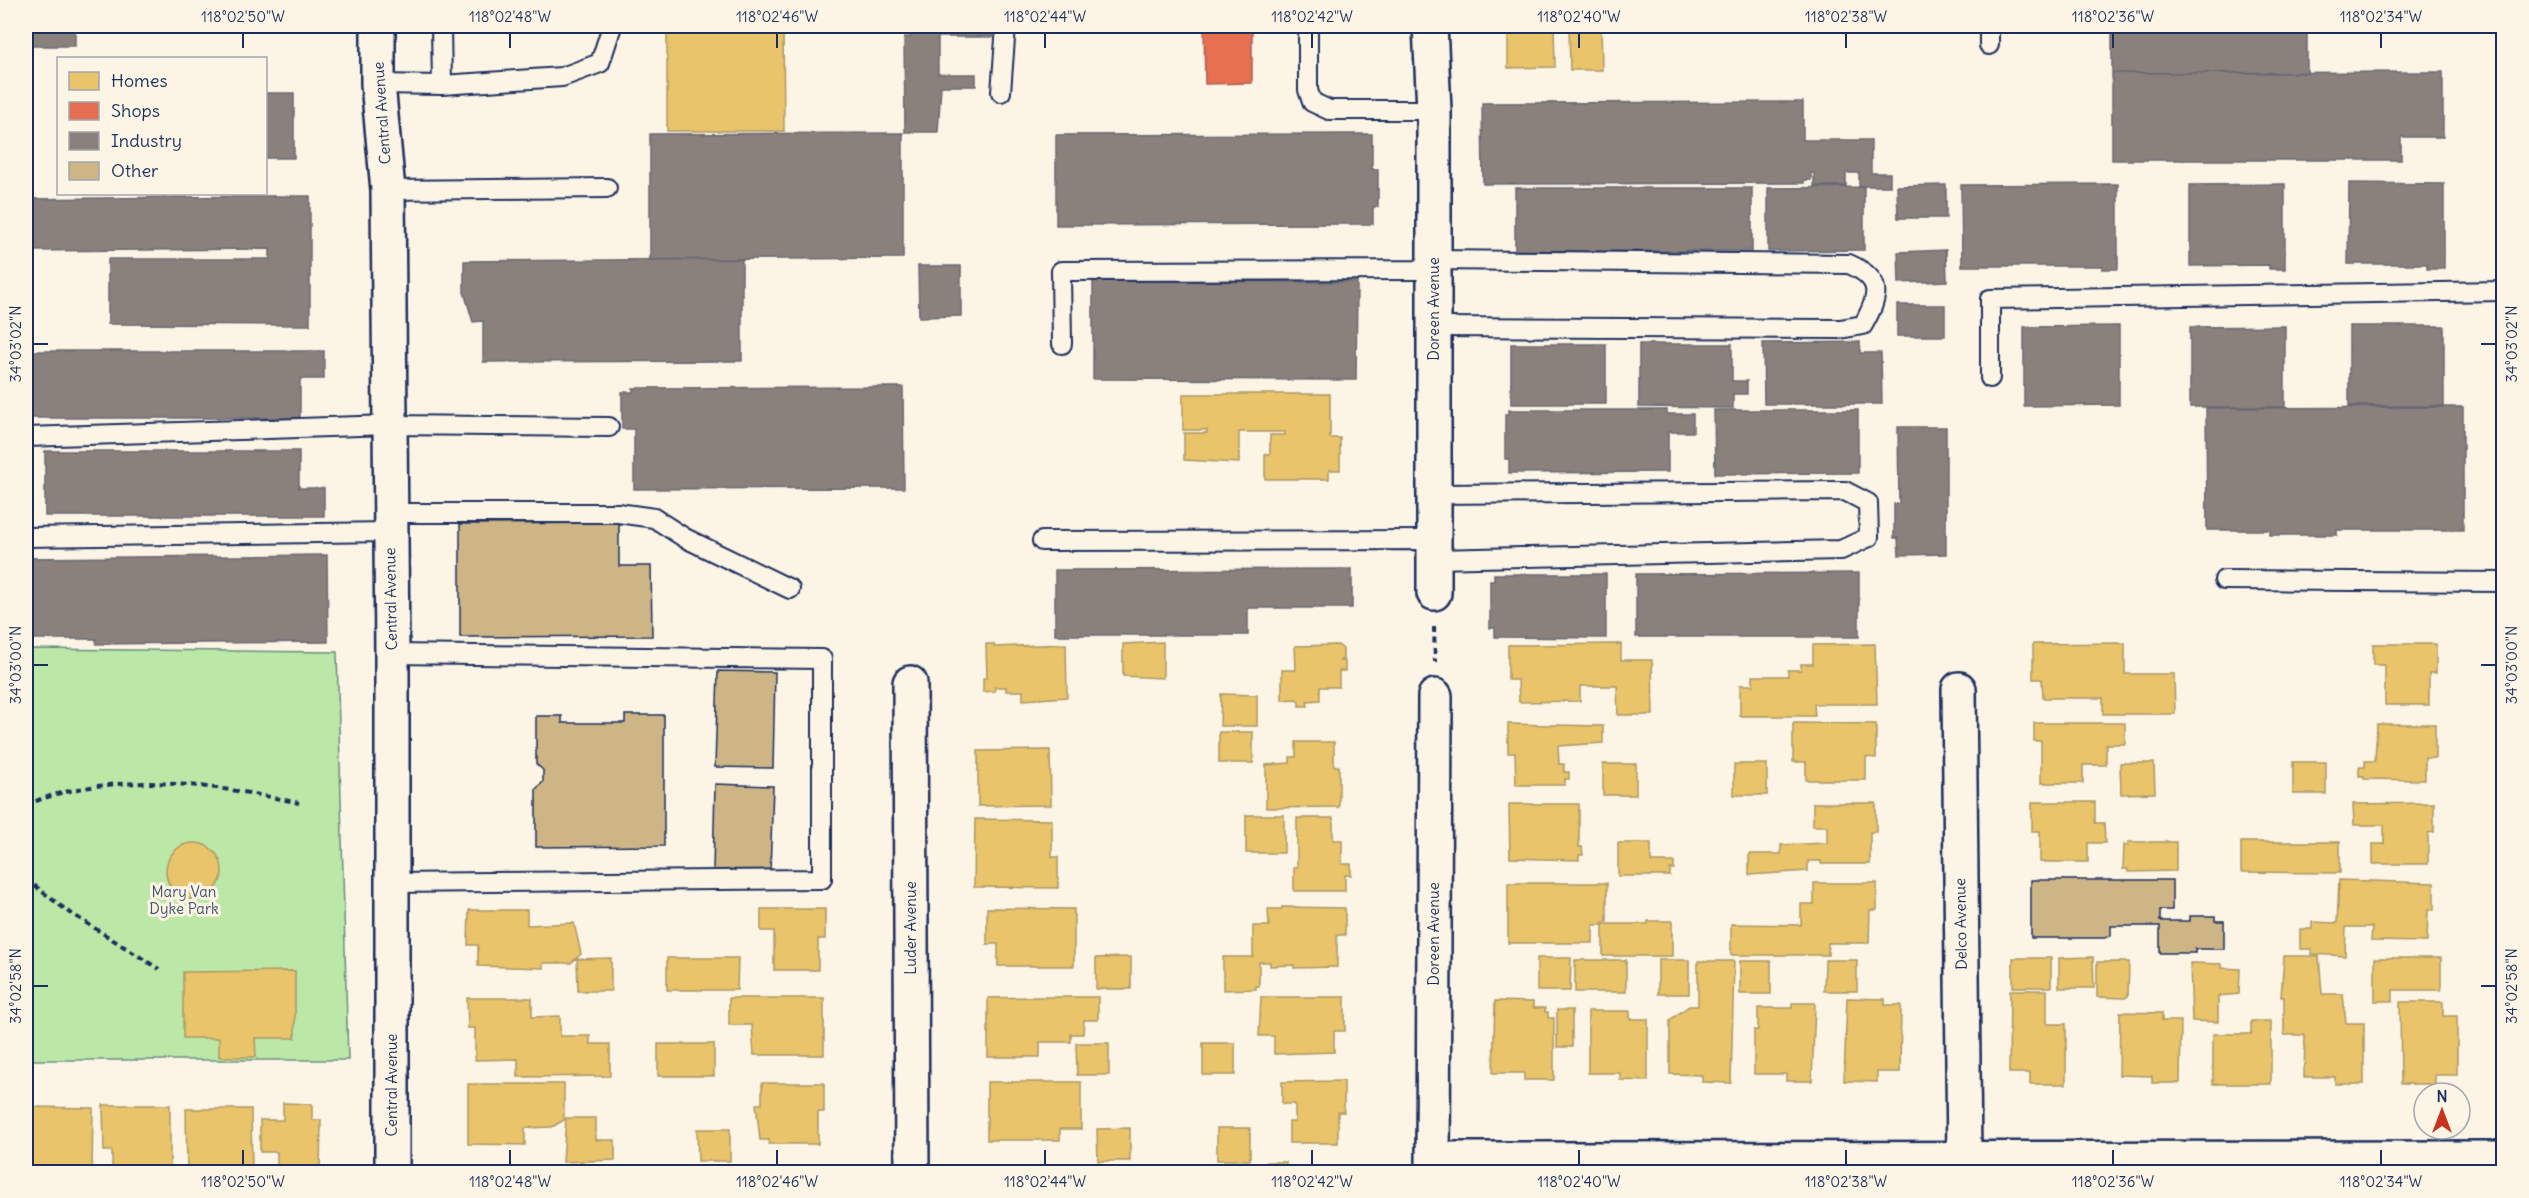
<svg xmlns="http://www.w3.org/2000/svg" width="2529" height="1198" viewBox="0 0 2529 1198" font-family="Delius,sans-serif">
<rect width="100%" height="100%" fill="#fcf5e5"/>
<filter id="ink" filterUnits="userSpaceOnUse"><feTurbulence type="fractalNoise" baseFrequency=".0167" numOctaves="2"/><feDisplacementMap in="SourceGraphic" scale="12" xChannelSelector="R" yChannelSelector="G"/><feConvolveMatrix kernelMatrix="1 2 1 2 8 2 1 2 1" color-interpolation-filters="sRGB"/></filter>
<g filter="url(#ink)">
<!-- green -->
<path fill="#bbe8a6" stroke="#6b8c82" stroke-width="1.5" d="M26,649L337,652L348,1060H26Z"/>
<!-- homes -->
<path fill="#e9c46a" stroke="#ab9766" stroke-width="1.5" d="M667,26H783L784,131H667Z
M1496,26H1554L1555,67L1508,68V31H1496Z
M1569,26H1601L1602,70H1570Z
M1183,394H1330V438H1340V470H1329V479H1265V454H1270V435H1285V432H1239V463L1184,460V433H1207V430H1183Z
M1163,642V678L1123,676V644Z
M2125,643V674H2174L2175,714H2103V698H2043L2042,679H2033V644Z
M986,644H994V647L1066,644L1067,697L1023,700V691H1006V687H995V691L983,692V678H987Z
M1621,644V660H1652L1653,715H1618L1617,686H1580V701L1519,702L1518,680H1508V645Z
M1875,644L1877,704H1814L1815,716H1740V685H1753V676H1788V670H1801V664H1813V645Z
M2373,644H2436V673H2429V705H2385V665H2373Z
M1338,645L1343,649V659L1339,661H1345V671H1339V687H1320V700L1307,701L1308,706H1299V701L1296,699L1282,700V670H1296L1295,646Z
M1221,694L1257,695V726H1220Z
M1793,723L1876,724V758L1866,757V780H1806V762H1793Z
M2034,723H2125V744H2106V765H2083V783H2041V741H2034Z
M1508,724L1603,726V743L1558,746L1559,764H1564V772H1569V779H1565V785H1516L1515,753H1508Z
M2377,724H2435V758H2425V780L2364,779V776H2359V767H2365V761H2375Z
M1219,732H1253V763H1219Z
M1296,742H1334V766H1339V807L1266,808V765L1290,763V757H1296Z
M1050,750L1051,805L978,806V751Z
M2293,762H2326V794H2293Z
M2120,763H2154L2155,793L2121,794Z
M1603,764H1636V795H1603Z
M1734,764H1767V795H1734Z
M2032,802H2095V823H2104L2105,843H2088V862H2040V831H2032Z
M1813,803H1876V832H1870V864H1821V861H1808V871L1749,875V854H1781V845L1827,843V826H1813Z
M2434,803V832L2428,833V864H2373V844H2384V825H2354L2353,804Z
M1509,804H1579V847H1582L1583,855H1579V860L1510,858Z
M1246,815H1284V853H1246Z
M1297,818H1333V840H1342V864H1351V875H1345V891H1294V867H1297Z
M975,819L1052,820V857H1058V888L974,887Z
M2128,842H2176V871L2128,872V869H2123L2124,845H2128Z
M2241,842H2340V873L2241,872Z
M1618,843H1651V862H1674V869H1670V876H1618Z
M166 871a28 28 0 1 1 56 0a28 28 0 1 1-56 0Z
M2339,880L2434,883V910H2428L2427,942L2371,941L2372,927H2346L2345,956L2312,954V949H2300V929H2312V922L2337,923Z
M1508,883H1607V922H1603V925H1593V943H1508Z
M1814,883H1877V910H1870L1869,943H1828V955H1731V924L1801,925V904H1814Z
M1282,907L1345,908V935H1337V967L1294,968V965L1270,966V962H1259V986H1256V989L1223,990V957H1253V926H1269L1268,909H1282Z
M987,908L1074,909V966H998V944H987Z
M761,909H825V939H818V970H774V931H761Z
M469,910H527V925L574,923L581,954L571,963H543V968L478,966V945H468Z
M1648,921H1672V956H1603V924H1648Z
M2284,956H2319L2322,994H2343L2346,1023H2364V1084H2335V1077H2304L2305,1035H2284V997H2281Z
M1131,957V989H1096V958Z
M2093,957L2094,988H2059V958Z
M611,958V991H578L577,959Z
M667,958H738L737,990H667Z
M1537,958H1571L1570,991H1537Z
M2013,958H2051V987H2013Z
M2375,958H2441V990H2393V1001H2375Z
M1575,960H1626V992H1575Z
M1658,960H1689V994H1658Z
M1825,960H1857V991H1824Z
M1698,961H1734L1731,1083L1702,1082V1075L1670,1074V1020L1689,1006H1698Z
M1740,961H1771V994H1740Z
M2097,962H2129L2128,996L2125,998L2097,997Z
M2190,963L2222,964V968L2240,969L2239,994L2218,996V1022L2192,1021Z
M295,971V1038H255L256,1057H219V1038H183V972Z
M2010,990H2047V1024H2066V1084H2030V1073H2009Z
M1037,997H1098V1020H1084L1083,1034H1071V1042H1040V1057H988V998Z
M1261,997H1345V1031H1334V1052L1274,1054V1036H1259Z
M467,998H532V1017L560,1016V1036H590V1044H610V1076L518,1077V1059L475,1060V1028H468Z
M729,998H824V1055H754L752,1025H729Z
M1847,998L1885,999V1005H1901L1900,1072H1877V1082L1844,1081Z
M1495,1001L1533,1002V1008H1545V1012H1548V1018H1554V1080H1524V1073H1493Z
M2400,1002H2443V1016H2457V1075H2435V1084H2401Z
M1792,1003H1815L1812,1081H1786V1074H1754V1030H1758V1008H1792Z
M1557,1010H1572V1047H1557Z
M1588,1011H1630V1019H1648V1081L1620,1080V1073H1588Z
M2120,1012L2162,1013V1021H2181L2180,1083H2152V1076L2119,1075Z
M2251,1021H2271V1084H2213V1034H2251Z
M1076,1043H1109V1075H1077Z
M1203,1043H1235V1075H1203Z
M658,1044H714V1076H658Z
M1344,1081V1112H1338V1143H1289V1122H1295V1104H1282V1082Z
M987,1082H1081V1129H1060V1140H987Z
M762,1083H824V1112H818V1144H769V1140H760L756,1104H762Z
M468,1084H564V1120L552,1127L525,1128V1145L468,1144Z
M283,1103L312,1104V1120H321L320,1172H277V1152H260V1120H283Z
M103,1105H170V1172H112V1151H104Z
M28,1107L93,1108L92,1172L28,1169Z
M186,1109H251L252,1172L187,1169Z
M566,1118H596V1140H615V1160L563,1162Z
M1130,1128V1161H1098L1097,1129Z
M1217,1128H1250V1160H1217Z
M697,1129H730V1161H698Z
M1267,1162H1286V1168H1345V1172H1246V1168H1267Z
M734,1169L826,1170V1172H734Z
M988,1169H1083V1172H988Z
M469,1170H555V1172H469Z"/>
<!-- shops -->
<path fill="#e76f51" stroke="#aa5c55" stroke-width="1.5" d="M459,26H508L466,33L459,31Z
M1204,26H1252V83L1205,84Z"/>
<!-- industry -->
<path fill="#8a817c" stroke="#696873" stroke-width="1.5" d="M26,26H75V46H26Z
M173,26H301V28H173Z
M788,26H854V32H788Z
M911,26H993V37H938V74H976V86H941L938,132H905L904,37H911Z
M2112,26H2307V73H2112Z
M2443,72V137H2401V160H2112V73Z
M266,93H294V158H266Z
M1803,102V140H1871V173H1890V186H1859V173H1846V186H1814V173H1811V180H1804V183L1483,184L1482,103Z
M903,133V258L650,260V134Z
M1372,134V169H1378V207H1373V224L1056,225V135Z
M2349,183L2444,184V269H2427V264H2348Z
M2118,184V269H2102V266H1962L1961,185Z
M2285,184V269H2269V265L2190,266V185Z
M1946,185V218H1898L1897,186Z
M1864,187V250L1768,251V188Z
M1515,188H1752V251H1515Z
M270,196H310V325L108,324V259H270V249L26,251V199Z
M1946,250L1947,281L1899,283L1898,252Z
M742,259V361L483,362V321L473,322L464,292V261Z
M918,266H961V316L919,317Z
M1093,281L1357,282L1356,380L1093,379Z
M1897,305H1945V336H1897Z
M2119,326V405L2024,406V327Z
M2285,326V407H2190V327Z
M2349,326H2444V406H2349Z
M1860,342V353H1881L1882,404H1764L1763,343Z
M1511,344H1606V404H1511Z
M1639,344H1732V381H1747V394H1733V408L1639,407Z
M26,351H324V379H300V418H26Z
M903,387L904,488L634,489V429H622V392H633V388Z
M2463,407V530H2337V535H2270V530H2207L2206,408Z
M1509,410H1667V414H1693V432H1668V472L1509,473V459H1505V414H1509Z
M1714,410H1858V473L1715,474Z
M1898,427H1946V554L1899,555L1898,538H1894V504H1899Z
M45,451H299V488H324V516H45Z
M327,555L328,642L96,644V639H26V558Z
M1352,569V608H1248V635H1055V570Z
M1859,573V637H1636V574Z
M1494,574H1606V638L1495,637V628H1490V581H1494Z"/>
<!-- building -->
<path fill="#ceb585" stroke="#1b2f5e" stroke-width="1.5" d="M619,523V566H651L652,636L460,637V524Z
M718,671L775,672L773,768L715,767Z
M625,715H664V846L536,847V789L543,782V770L536,764V716H562V723H625Z
M715,784L773,786L770,872L713,871Z
M2031,880H2172V910H2160V921H2190V916H2215V921H2224V949H2195V953H2160V926H2111V936L2104,938H2031Z"/>
<g fill="none" stroke-linecap="round" stroke-linejoin="round">
<defs>
<path id="service" d="M441,26L442,85
M1308,26V90L1312,102L1329,110H1434
M1989,45V26
M378,84L442,85L562,77L600,63L612,26
M1001,92L1006,26
M388,190L607,188
M1062,344L1061,271L1418,270L1434,260L1849,264C1883,279 1880,295 1863,325L1840,329L1434,327
M1990,378V299L2504,291
M26,437L389,425L609,427
M1434,494L1845,491L1868,503L1869,537L1841,550L1434,559
M389,513H618L654,518L685,538L790,589
M26,537L390,532
M1042,541L1434,540
M2224,580L2504,582
M391,883L822,879V659L392,654"/>
<path id="minor" d="M1430,26L1434,110V593
M910,683L912,1172
M1959,689L1964,1159
M1433,1159L2504,1158
M1433,1172L1435,696"/>
<path id="tertiary" d="M378,26V84L388,190L392,654V1172"/>
</defs>
<!-- service casing -->
<use href="#service" stroke="#1b2f5e" stroke-width="22"/>
<!-- minor casing -->
<use href="#minor" stroke="#1b2f5e" stroke-width="38"/>
<!-- tertiary casing -->
<use href="#tertiary" stroke="#1b2f5e" stroke-width="38"/>
<!-- path -->
<path stroke="#1b2f5e" stroke-width="4" stroke-dasharray="6 4.5" stroke-linecap="butt" d="M1434,627L1435,662
M26,805C109,769 213,784 299,803
M26,879L66,910L159,969"/>
<!-- service -->
<use href="#service" stroke="#fcf5e5" stroke-width="18"/>
<!-- minor -->
<use href="#minor" stroke="#fcf5e5" stroke-width="33"/>
<!-- tertiary -->
<use href="#tertiary" stroke="#fcf5e5" stroke-width="33"/>
</g>
</g>
<!-- ticks -->
<path fill="none" stroke="#1b2f5e" stroke-width="2" d="M243,33V48M510,33V48M777,33V48M1045,33V48M1312,33V48M1579,33V48M1846,33V48M2113,33V48M2381,33V48M33,344H48M2481,344H2496M33,665H48M2481,665H2496M33,986H48M2481,986H2496M243,1150V1165M510,1150V1165M777,1150V1165M1045,1150V1165M1312,1150V1165M1579,1150V1165M1846,1150V1165M2113,1150V1165M2381,1150V1165"/>
<g text-anchor="middle" stroke-width="6" stroke-linejoin="round" paint-order="stroke">
<!-- street labels -->
<g font-size="15" fill="#1b2f5e" stroke="#fcf5e5">
<text transform="translate(382 113) rotate(-94)" y="5">Central Avenue</text>
<text transform="translate(1434 309) rotate(-90)" y="5">Doreen Avenue</text>
<text transform="translate(391 599) rotate(-91)" y="5">Central Avenue</text>
<text transform="translate(1961 924) rotate(-91)" y="5">Delco Avenue</text>
<text transform="translate(911 928) rotate(-90)" y="5">Luder Avenue</text>
<text transform="translate(1434 934) rotate(-90)" y="5">Doreen Avenue</text>
<text transform="translate(392 1085) rotate(-90)" y="5">Central Avenue</text>
</g>
<!-- park labels -->
<g font-size="15" fill="#3b546c" stroke="#fcf5e5">
<text x="184" y="897">Mary Van<tspan x="184" dy="17">Dyke Park</tspan></text>
</g>
</g>
<!-- margin -->
<rect width="2529" height="1198" fill="none" stroke="#fcf5e5" stroke-width="66"/>
<!-- legend -->
<rect x="57" y="57" width="210" height="138" fill="#fcf5e5" stroke="#a2a6af" stroke-width="1.5"/>
<rect x="69" y="72" width="30" height="18" fill="#e9c46a" stroke="#a2a6af" stroke-width="1.5"/>
<text x="111" y="87" font-size="18" fill="#1b2f5e">Homes</text>
<rect x="69" y="102" width="30" height="18" fill="#e76f51" stroke="#a2a6af" stroke-width="1.5"/>
<text x="111" y="117" font-size="18" fill="#1b2f5e">Shops</text>
<rect x="69" y="132" width="30" height="18" fill="#8a817c" stroke="#a2a6af" stroke-width="1.5"/>
<text x="111" y="147" font-size="18" fill="#1b2f5e">Industry</text>
<rect x="69" y="162" width="30" height="18" fill="#ceb585" stroke="#a2a6af" stroke-width="1.5"/>
<text x="111" y="177" font-size="18" fill="#1b2f5e">Other</text>
<!-- north arrow -->
<g transform="translate(2442 1111)"><circle r="28" fill="#fcf5e5" stroke="#a2a6af" stroke-width="1.5"/>
<path d="M0-4.5L10 22L0 15L-10 22Z" fill="#c8321e"/>
<text y="-9" font-size="16" font-weight="bold" text-anchor="middle" fill="#1b2f5e">N</text>
</g>
<rect x="33" y="33" width="2463" height="1132" fill="none" stroke="#1b2f5e" stroke-width="2"/>
<g font-size="15" text-anchor="middle" fill="#1b2f5e">
<text x="243" y="22">118°02'50"W</text>
<text x="510" y="22">118°02'48"W</text>
<text x="777" y="22">118°02'46"W</text>
<text x="1045" y="22">118°02'44"W</text>
<text x="1312" y="22">118°02'42"W</text>
<text x="1579" y="22">118°02'40"W</text>
<text x="1846" y="22">118°02'38"W</text>
<text x="2113" y="22">118°02'36"W</text>
<text x="2381" y="22">118°02'34"W</text>
<text transform="translate(16 344) rotate(-90)" y="5">34°03'02"N</text>
<text transform="translate(2512 344) rotate(-90)" y="5">34°03'02"N</text>
<text transform="translate(16 665) rotate(-90)" y="5">34°03'00"N</text>
<text transform="translate(2512 665) rotate(-90)" y="5">34°03'00"N</text>
<text transform="translate(16 986) rotate(-90)" y="5">34°02'58"N</text>
<text transform="translate(2512 986) rotate(-90)" y="5">34°02'58"N</text>
<text x="243" y="1187">118°02'50"W</text>
<text x="510" y="1187">118°02'48"W</text>
<text x="777" y="1187">118°02'46"W</text>
<text x="1045" y="1187">118°02'44"W</text>
<text x="1312" y="1187">118°02'42"W</text>
<text x="1579" y="1187">118°02'40"W</text>
<text x="1846" y="1187">118°02'38"W</text>
<text x="2113" y="1187">118°02'36"W</text>
<text x="2381" y="1187">118°02'34"W</text>
</g>
</svg>
